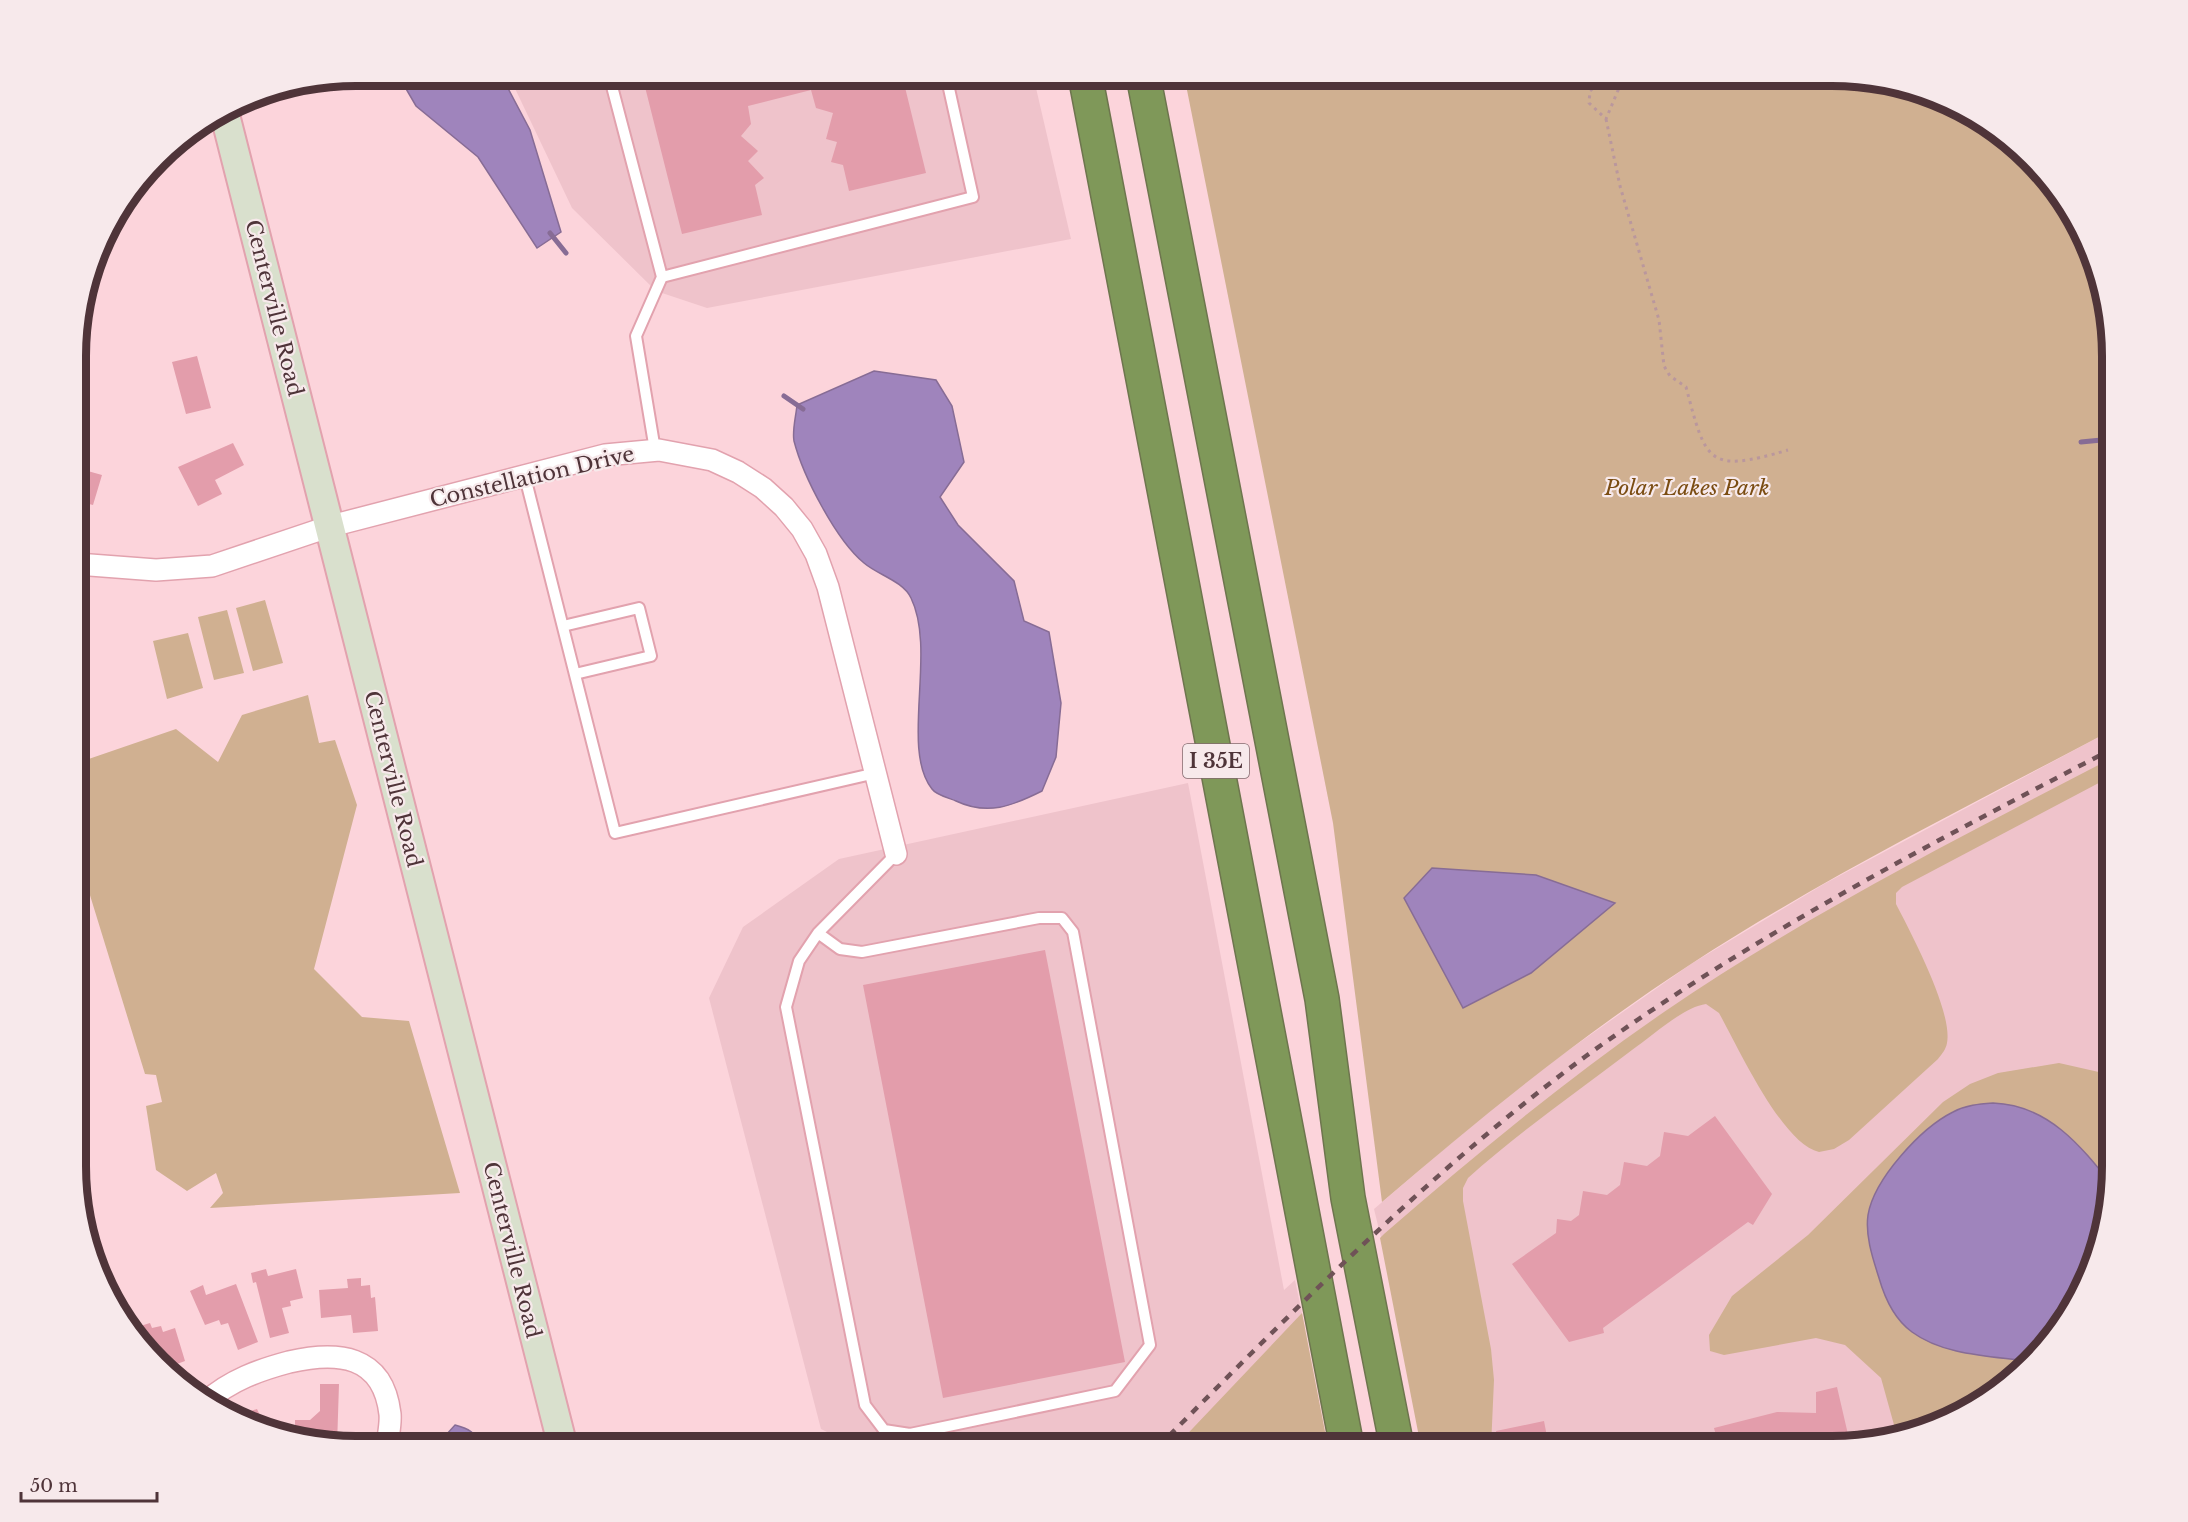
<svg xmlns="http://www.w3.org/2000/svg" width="2188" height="1522" viewBox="0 0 2188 1522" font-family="'Libre Baskerville',serif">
<rect width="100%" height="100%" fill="#fcd4db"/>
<!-- built -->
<path fill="#efc3cb" d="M502,75H1033L1071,239L707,308L656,291L572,208L510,78Z
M2112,730V1184L2098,1257L2055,1337L1957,1418L1833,1447H1432L1374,1209L1490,1110L1546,1066L1691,964L1824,884Z
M1188,783L1284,1290L1295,1280L1305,1328L1187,1447H857L821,1429L709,998L743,927L839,859Z"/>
<!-- green -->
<path fill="#d0b091" d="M1184,75L1850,76L1923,90L2003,133L2076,216L2112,338V730C1971,805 1826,876 1691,964C1582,1035 1481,1117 1382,1202L1333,823Z
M265,600L283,663L253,671L236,608Z
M227,610L244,673L214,680L198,617Z
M188,633L203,688L167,699L153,641Z
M308,695L319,743L335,740L357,805L314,969L362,1017L409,1021L460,1193L210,1208L223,1193L216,1173L187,1191L156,1170L146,1106L162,1102L156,1075L145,1074L77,853V763L176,729L218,762L242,715Z
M2112,758V776L1902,887L1896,893V904C1911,933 1953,1012 1947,1043C1946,1049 1942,1054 1938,1059L1849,1140L1834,1149L1819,1152C1782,1144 1738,1047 1719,1013L1706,1004C1683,1007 1651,1037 1632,1050C1577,1092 1519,1132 1468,1178L1463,1188V1201L1491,1349L1494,1380L1491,1447H1421L1380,1238L1384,1234C1474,1156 1565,1080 1664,1012C1806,915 1960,837 2112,758Z
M2059,1063L2112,1075V1184L2098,1257L2055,1337L1957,1418L1896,1432L1881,1378L1845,1345L1816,1338L1724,1355L1710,1351L1709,1335L1732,1296L1808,1235L1943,1102L1970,1084L1998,1073Z
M1302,1313L1328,1447H1175Z"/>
<!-- water -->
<path fill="#9f84bc" stroke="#876c95" stroke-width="1.5" d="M398,75H501L530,130L561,232L537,248L478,157L416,106Z
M874,371L936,380L952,406L964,462L940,497L958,525L1014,581L1024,621L1049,632L1061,703L1056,757L1042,791C1012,806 988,816 956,801C949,798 936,795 932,789C900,749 937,651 911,598C903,581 878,575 864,563C836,540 803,476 794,441C792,431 796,416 797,405Z
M1432,868L1536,875L1615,903L1531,973L1463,1008L1404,898Z
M1993,1103C2048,1105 2080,1145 2112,1185L2098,1257L2055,1337L2026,1361C1989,1356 1943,1355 1912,1332C1894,1319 1885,1299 1879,1278C1873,1259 1865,1236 1868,1215C1874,1179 1921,1128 1953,1112C1966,1105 1979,1104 1993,1103Z
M455,1425C467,1428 478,1433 480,1446H436Z"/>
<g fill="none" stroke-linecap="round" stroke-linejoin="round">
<!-- stream -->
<path stroke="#876c95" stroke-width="5" d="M550,233L566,253
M784,396L803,409
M2081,442L2112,439"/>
</g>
<!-- building -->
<path fill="#e39dab" d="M642,75H902L926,173L849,191L843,165L831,162L837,142L826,139L833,113L816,108L811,90L748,106L751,124L741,136L758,151L748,161L764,178L755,185L762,215L682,234Z
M197,356L211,408L186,414L172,362Z
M233,443L244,465L215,480L222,494L198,506L178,467Z
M77,468L102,475L93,505L77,501Z
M1045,950L1125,1362L943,1398L863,985Z
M1715,1116L1772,1194L1753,1225L1748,1222L1603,1328L1604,1333L1569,1342L1512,1264L1556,1233L1557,1219L1571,1221L1579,1215L1583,1191L1607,1195L1620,1185L1624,1162L1647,1166L1660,1156L1664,1132L1688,1136Z
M266,1269L268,1276L296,1269L303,1298L290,1301L291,1306L282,1308L289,1333L270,1338L256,1282L253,1283L251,1273Z
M361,1278V1286L370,1285L371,1298L375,1297L378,1331L353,1333L351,1315L321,1318L319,1290L348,1288L347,1279Z
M236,1284L258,1342L238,1350L228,1323L221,1325L219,1320L205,1325L190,1291L203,1285L206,1295Z
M150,1323L152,1328L161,1326L163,1332L175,1328L185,1361L177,1364L178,1368L169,1371L141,1338L137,1327Z
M320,1384H339L337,1446L295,1438V1420H310L320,1411Z
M1837,1387L1850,1443L1833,1447H1719L1714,1428L1777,1412L1816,1413V1392Z
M257,1409L268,1433L236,1416Z
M1544,1421L1549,1447H1499L1496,1431Z
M1681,1437L1683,1447H1641V1446Z"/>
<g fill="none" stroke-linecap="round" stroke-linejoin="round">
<defs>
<path id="lane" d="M609,75L662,277L636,336L655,450
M662,277L973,197L946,75
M525,477L615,833L876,773
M563,626L639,608L651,656L575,674
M818,933L840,949L862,952L1039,918H1062L1073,932L1150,1345L1115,1391L910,1434L884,1430L865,1405L786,1007L799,961L818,933L896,854"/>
<path id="street" d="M77,564L156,570L212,566L331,526L605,455L659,450L712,460L738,472L763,488L784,507L802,529L816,554L828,587L896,854
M207,1401C231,1380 259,1370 289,1362C337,1351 383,1354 390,1414C391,1424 388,1436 387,1446"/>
<path id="secondary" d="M224,111L563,1447"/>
<path id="highway" d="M1085,75L1347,1447
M1143,75L1322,999L1348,1198L1397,1447"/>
</defs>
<!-- lane casing -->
<use href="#lane" stroke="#e2a2ae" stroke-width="14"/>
<!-- street casing -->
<use href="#street" stroke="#e2a2ae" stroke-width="24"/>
<!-- secondary casing -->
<use href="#secondary" stroke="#e2a2ae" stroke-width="32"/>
<!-- highway casing -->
<use href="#highway" stroke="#6e754e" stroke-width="36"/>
<!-- path -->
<path stroke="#ba979d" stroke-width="3" stroke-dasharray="3 4.5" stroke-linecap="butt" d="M1588,75L1593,86
M1600,82L1613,83L1619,88L1606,119L1589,103L1590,91Z
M1619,88L1627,75
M1606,119L1620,186L1659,320L1664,366L1670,376L1686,387C1706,462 1707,474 1788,450"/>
<!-- lane -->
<use href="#lane" stroke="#fff" stroke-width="10"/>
<!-- street -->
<use href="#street" stroke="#fff" stroke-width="21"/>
<!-- secondary -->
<use href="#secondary" stroke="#d9e0cd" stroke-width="28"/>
<!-- highway -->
<use href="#highway" stroke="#7f9859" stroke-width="33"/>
<!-- rail -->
<path stroke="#6f5257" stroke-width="4.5" stroke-dasharray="8 8" stroke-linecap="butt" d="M1158,1447C1295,1309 1430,1171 1586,1056C1752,936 1932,843 2112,749"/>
</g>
<g text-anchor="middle" stroke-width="4.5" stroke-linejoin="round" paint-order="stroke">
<!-- shield labels -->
<rect fill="#f7e9eb" stroke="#816a6e" stroke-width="1.5" x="1183" y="744" width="66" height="34" rx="4.5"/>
<g font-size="20" font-weight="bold" fill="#4f3439">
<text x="1216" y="768">I 35E</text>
</g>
<!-- street labels -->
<g font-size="21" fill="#4f3439" stroke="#f7e9eb">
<text transform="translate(274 308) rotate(76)" y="7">Centerville Road</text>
<text transform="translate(532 477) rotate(-13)" y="7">Constellation Drive</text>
<text transform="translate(393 779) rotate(76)" y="7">Centerville Road</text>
<text transform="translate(512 1250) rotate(76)" y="7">Centerville Road</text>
</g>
<!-- park labels -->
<g font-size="21" font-style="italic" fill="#7a4c12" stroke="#f7e9eb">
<text x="1687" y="495">Polar Lakes Park</text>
</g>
</g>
<!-- crop -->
<path d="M0 0H2188V1522H0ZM356 86H1832A270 270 0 0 1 2102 356V1166A270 270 0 0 1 1832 1436H356A270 270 0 0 1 86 1166V356A270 270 0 0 1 356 86Z" fill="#f7e9eb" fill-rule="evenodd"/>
<path fill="none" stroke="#4f3439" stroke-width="8" d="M356 86H1832A270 270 0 0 1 2102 356V1166A270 270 0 0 1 1832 1436H356A270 270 0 0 1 86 1166V356A270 270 0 0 1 356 86Z"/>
<!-- scale -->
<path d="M21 1492v9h136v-9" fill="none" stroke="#4f3439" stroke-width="3"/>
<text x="30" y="1492" font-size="18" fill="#4f3439" stroke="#f7e9eb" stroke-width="4.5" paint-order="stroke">50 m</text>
</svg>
